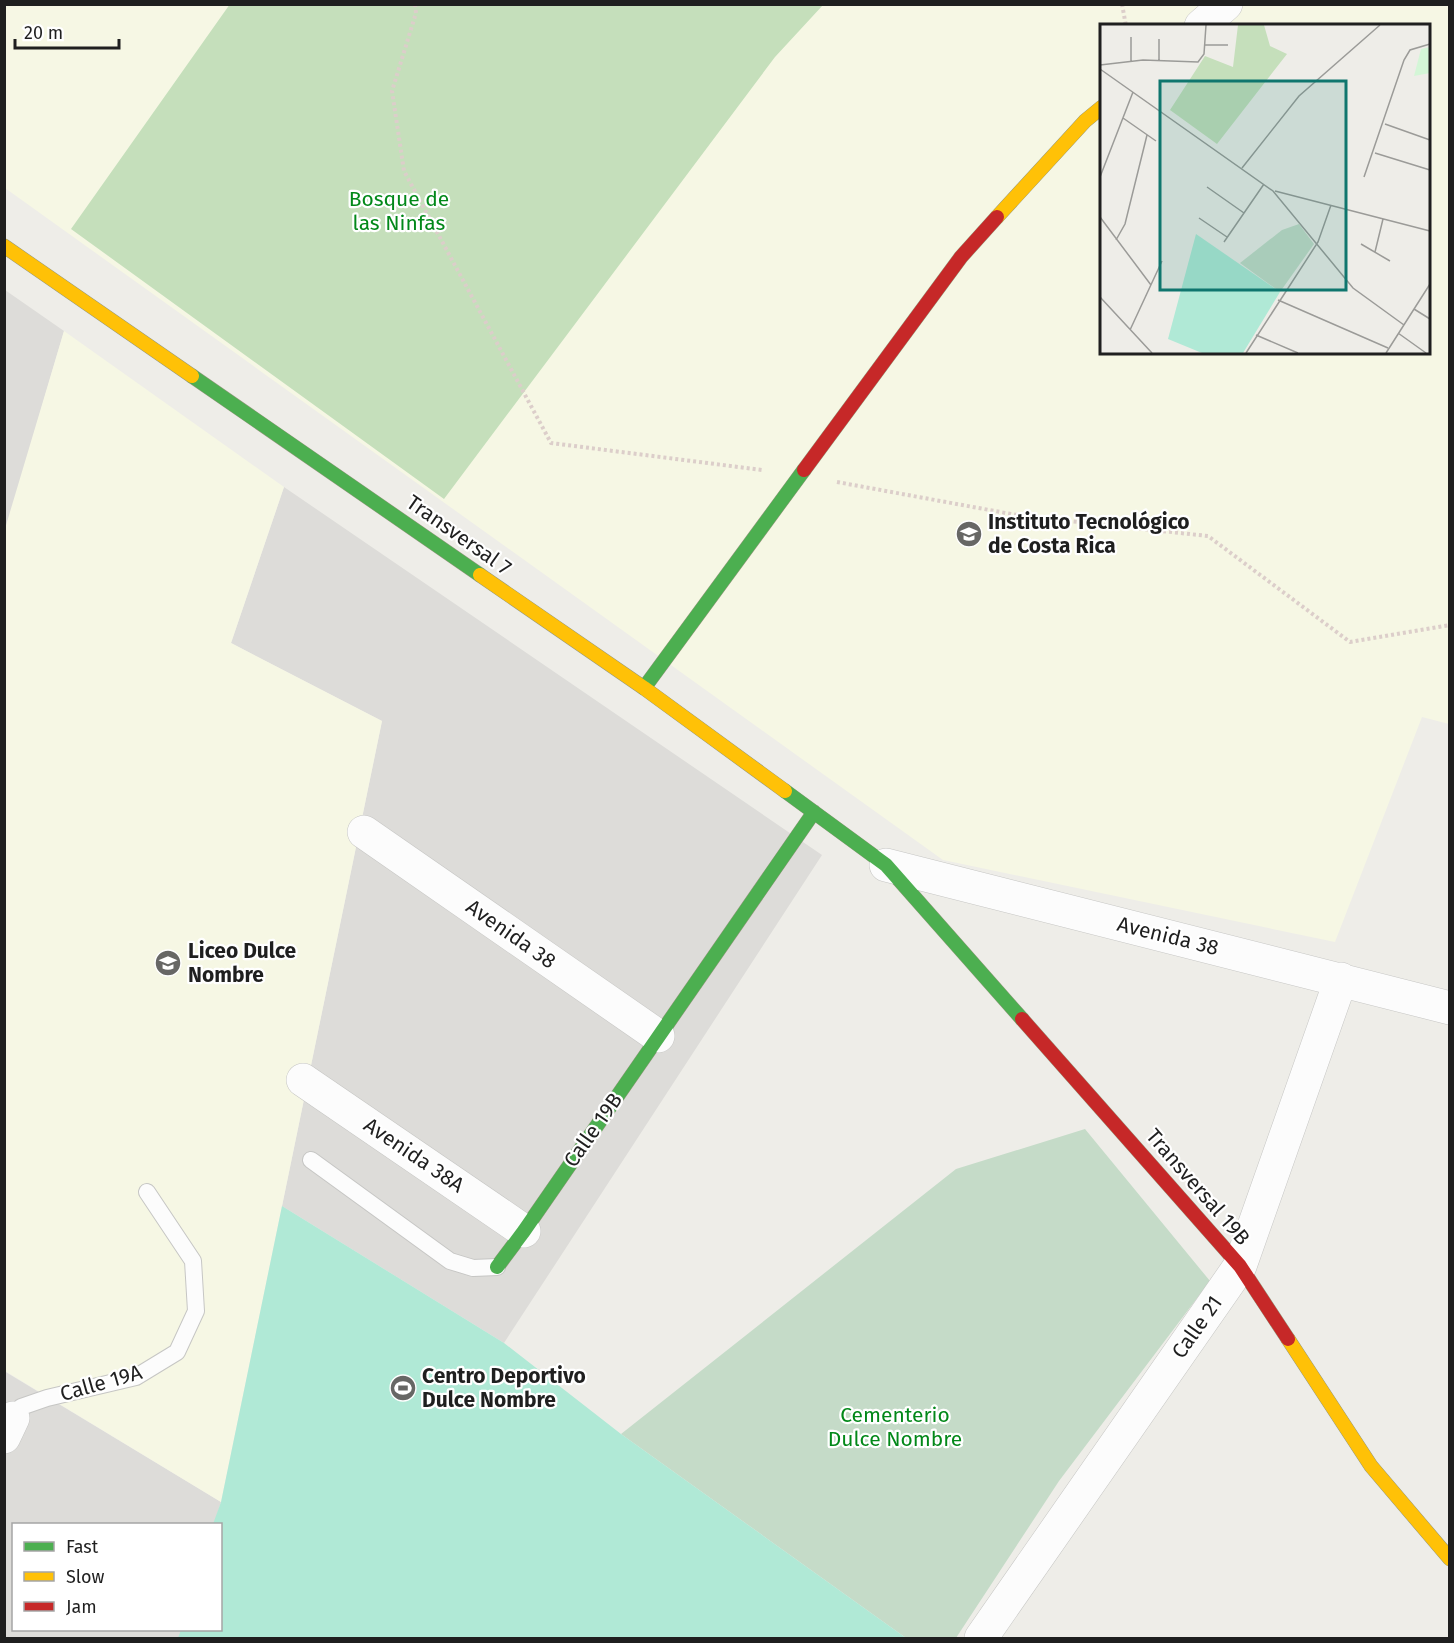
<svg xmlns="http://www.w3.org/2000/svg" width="1454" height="1643" viewBox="0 0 1454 1643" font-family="'Fira Sans',sans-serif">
<rect width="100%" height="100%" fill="#eeede8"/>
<!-- residential -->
<path fill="#dddcd9" d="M5,290L64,331L5,532Z
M284,487L822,855L504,1343L282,1206L382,721L231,643Z
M4,1371L221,1502L214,1524H14V1630H182L179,1638H5Z"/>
<!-- education -->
<path fill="#f6f7e4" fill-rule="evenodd" d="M5,5H1449V724L1422,717L1335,942L943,860L5,188ZM1102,26H1428V352H1102Z
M64,331L284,487L231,643L382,721L221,1502L5,1371L4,532Z"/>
<!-- forest -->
<path fill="#c5dfbb" d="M230,4H823V5L775,57L444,499L71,229Z"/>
<!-- cemetery -->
<path fill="#c5dbc8" d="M1085,1129L1210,1281L1059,1481L956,1638H906L621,1434L956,1169Z"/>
<!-- pitch -->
<path fill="#b0e9d6" d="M282,1206L504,1343L621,1434L906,1638H178L181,1630H220V1524H213L221,1502Z"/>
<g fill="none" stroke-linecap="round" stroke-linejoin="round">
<defs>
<path id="lane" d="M311,1160L450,1261L473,1268L497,1267
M13,1418L21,1407L47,1398L136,1377L177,1352L196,1311L193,1261L147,1192"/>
<path id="street" d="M1201,26L1226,4
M364,832L658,1036
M886,865L1450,1008
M303,1080L524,1231
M4,1437L13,1418
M981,1638L1240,1266L1341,979"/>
<path id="fast" d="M192,376L480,575
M644,688L804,470
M785,791L886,865L1022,1019
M497,1267L524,1231L814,812"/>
<path id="slow" d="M997,217L1085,121L1102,107
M4,246L192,376
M480,575L644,688L785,791
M1288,1339L1371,1466L1450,1559"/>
<path id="jam" d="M804,470L961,257L997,217
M1022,1019L1240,1266L1288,1339"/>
</defs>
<!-- lane casing -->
<use href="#lane" stroke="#c6c6c4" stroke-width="18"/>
<!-- street casing -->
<use href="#street" stroke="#c6c6c4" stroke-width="34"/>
<!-- fast casing -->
<use href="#fast" stroke="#95997f" stroke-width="15"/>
<!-- slow casing -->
<use href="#slow" stroke="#95997f" stroke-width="15"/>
<!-- jam casing -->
<use href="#jam" stroke="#95997f" stroke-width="15"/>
<!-- path -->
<path stroke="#dcceca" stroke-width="4" stroke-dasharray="3 3" stroke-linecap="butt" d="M415,4L416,13L392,91L404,171L551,443L762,470
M1122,4L1126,26
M837,482L1022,516L1208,536L1350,642L1450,625"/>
<!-- lane -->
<use href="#lane" stroke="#fcfcfc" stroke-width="16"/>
<!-- street -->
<use href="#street" stroke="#fcfcfc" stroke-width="33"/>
<!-- fast -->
<use href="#fast" stroke="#4caf50" stroke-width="14"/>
<!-- slow -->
<use href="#slow" stroke="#ffc107" stroke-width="14"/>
<!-- jam -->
<use href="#jam" stroke="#c62828" stroke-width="14"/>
</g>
<!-- icons -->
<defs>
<symbol id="university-disc" viewBox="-11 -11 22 22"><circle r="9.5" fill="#676765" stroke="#fff"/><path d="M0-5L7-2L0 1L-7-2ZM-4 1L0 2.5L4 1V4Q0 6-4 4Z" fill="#fff"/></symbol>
<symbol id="school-disc" viewBox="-11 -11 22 22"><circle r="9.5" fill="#676765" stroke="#fff"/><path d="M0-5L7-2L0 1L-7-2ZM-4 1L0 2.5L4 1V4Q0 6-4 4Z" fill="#fff"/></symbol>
<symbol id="stadium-disc" viewBox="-11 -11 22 22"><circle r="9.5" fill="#676765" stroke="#fff"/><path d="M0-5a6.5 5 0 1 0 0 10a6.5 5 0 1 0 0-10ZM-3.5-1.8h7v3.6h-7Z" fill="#fff"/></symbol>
</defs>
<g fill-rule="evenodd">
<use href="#university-disc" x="954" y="519" width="30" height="30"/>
<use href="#school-disc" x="153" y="948" width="30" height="30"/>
<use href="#stadium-disc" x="388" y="1373" width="30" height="30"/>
</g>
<g text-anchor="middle" stroke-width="4.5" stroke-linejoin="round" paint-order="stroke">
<!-- park labels -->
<g font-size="21" fill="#028819" stroke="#fff">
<text x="399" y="206">Bosque de<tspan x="399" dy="24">las Ninfas</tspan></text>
<text x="895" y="1422">Cementerio<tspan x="895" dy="24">Dulce Nombre</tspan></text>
</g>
<!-- poi labels -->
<g font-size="21" font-weight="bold" fill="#1f1f1f" stroke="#fff" text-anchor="start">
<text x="988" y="529">Instituto Tecnológico<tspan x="988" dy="24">de Costa Rica</tspan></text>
<text x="188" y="958">Liceo Dulce<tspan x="188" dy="24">Nombre</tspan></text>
<text x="422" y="1383">Centro Deportivo<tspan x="422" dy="24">Dulce Nombre</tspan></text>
</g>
<!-- street labels -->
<g font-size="21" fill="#1f1f1f" stroke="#fff">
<text transform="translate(459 535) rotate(35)" y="7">Transversal 7</text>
<text transform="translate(511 934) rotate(35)" y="7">Avenida 38</text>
<text transform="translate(1168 936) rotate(14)" y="7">Avenida 38</text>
<text transform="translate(593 1130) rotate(-55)" y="7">Calle 19B</text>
<text transform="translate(414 1155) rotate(34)" y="7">Avenida 38A</text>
<text transform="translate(1198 1187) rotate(49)" y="7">Transversal 19B</text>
<text transform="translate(1197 1327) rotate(-55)" y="7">Calle 21</text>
<text transform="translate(101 1383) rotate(-16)" y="7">Calle 19A</text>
</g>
</g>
<!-- overview -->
<g transform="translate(1100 24)">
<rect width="330" height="330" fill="#eeede8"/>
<path d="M138,1H164L170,22L187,30L117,120L70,86L105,32L133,43Z" fill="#c5dfbb"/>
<path d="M199,200L214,220L180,268L140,239L182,206Z" fill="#c5dbc8"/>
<path d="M330,23V49L314,52L321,25Z" fill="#d4f6d7"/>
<path d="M96,210L180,268L143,329H102L68,315Z" fill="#b0e9d6"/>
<path fill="none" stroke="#9b9b98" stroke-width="1.5" d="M59,15V37M105,21H128M31,37V13M0,41L43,36L98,38L104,30L106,1M0,45L173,167L253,264L304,301M23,94L56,117M285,100L330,116M275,129L330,146M142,144L199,72L280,1M0,153L33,68M264,153L304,36L310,26L330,20M107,163L144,189M175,167L330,207M0,193L51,261M99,194L127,213M16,216L25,200L47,111M124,218L164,160M261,220L290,237M275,228L283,195M0,273L52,329M178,276L288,324M314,285L330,295M30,306L62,237M298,309L326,329M156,311L198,329M146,329L218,218L231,181M286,329L330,260"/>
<path fill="#0f766e" fill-opacity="0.15" stroke="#0f766e" stroke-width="3" d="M60,57H246V266H60Z"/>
<rect width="330" height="330" fill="none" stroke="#1f1f1f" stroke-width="3"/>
</g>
<!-- border -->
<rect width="1454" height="1643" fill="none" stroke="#1f1f1f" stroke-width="12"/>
<!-- legend -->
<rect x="12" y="1523" width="210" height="108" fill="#ffffff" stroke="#a5a5a5" stroke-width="1.5"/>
<rect x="24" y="1542" width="30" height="9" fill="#4caf50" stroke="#a5a5a5" stroke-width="1.5"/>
<text x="66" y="1553" font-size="18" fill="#1f1f1f">Fast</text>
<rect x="24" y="1572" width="30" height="9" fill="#ffc107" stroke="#a5a5a5" stroke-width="1.5"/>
<text x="66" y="1583" font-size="18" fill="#1f1f1f">Slow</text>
<rect x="24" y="1602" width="30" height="9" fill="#c62828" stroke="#a5a5a5" stroke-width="1.5"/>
<text x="66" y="1613" font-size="18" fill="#1f1f1f">Jam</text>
<!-- scale -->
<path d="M15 39v9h104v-9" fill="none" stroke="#1f1f1f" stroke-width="3"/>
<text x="24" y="39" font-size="18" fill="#1f1f1f" stroke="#ffffff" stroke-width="4.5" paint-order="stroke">20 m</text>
</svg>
